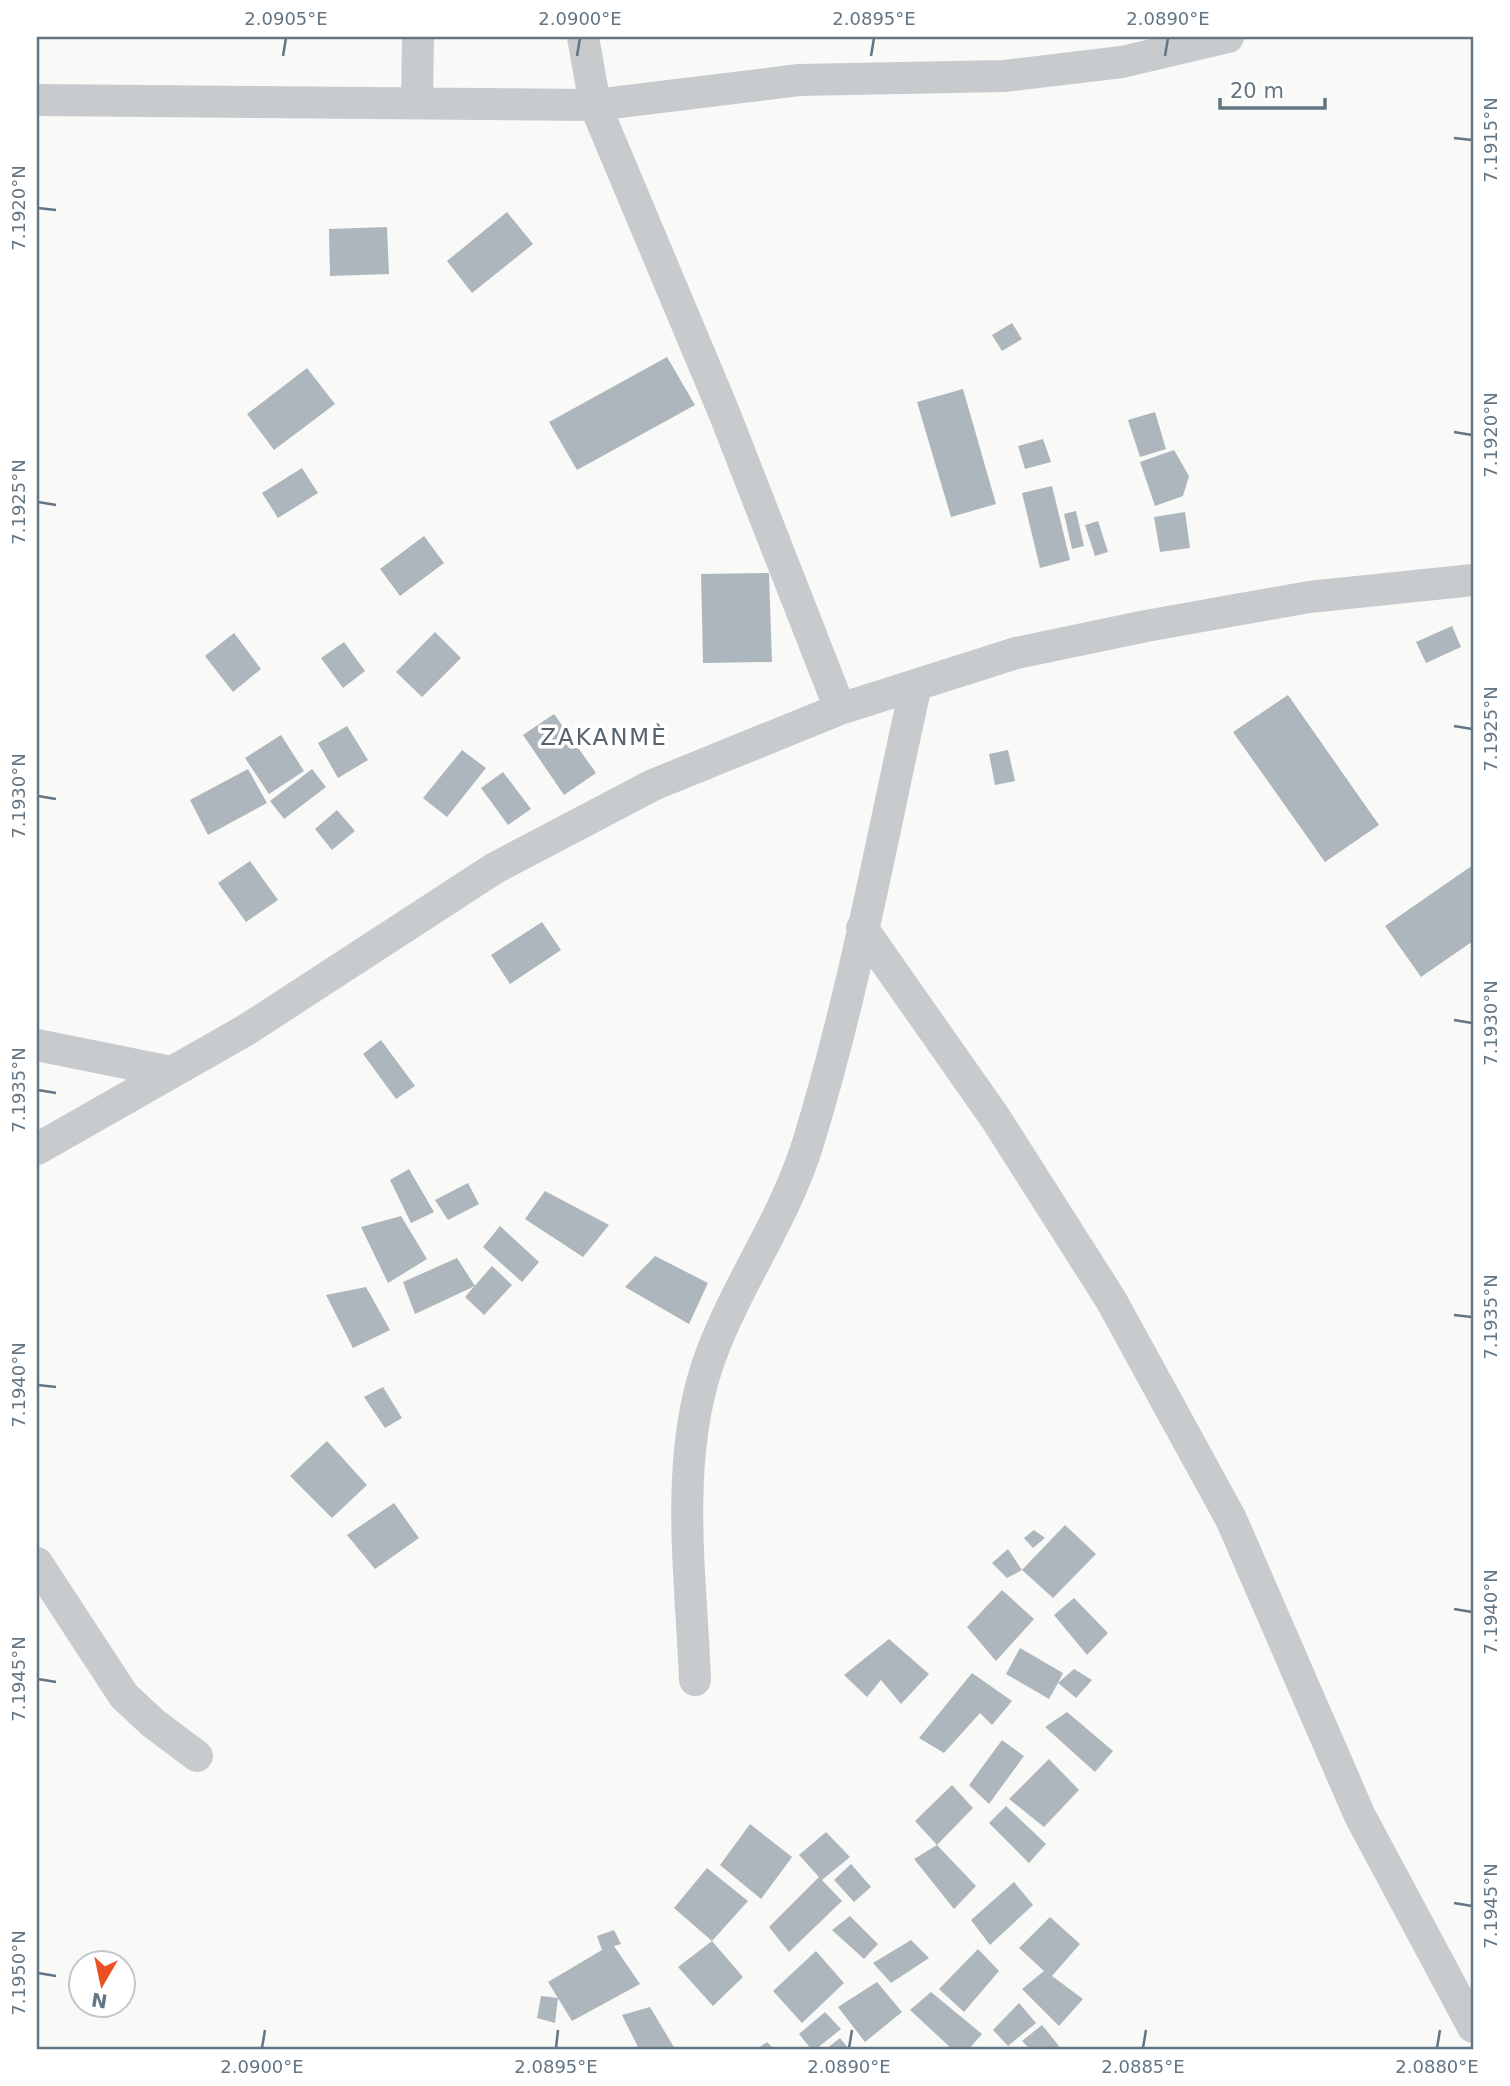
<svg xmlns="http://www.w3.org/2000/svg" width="1510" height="2086" viewBox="0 0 1510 2086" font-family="'DejaVu Sans',sans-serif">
<rect width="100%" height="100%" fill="#f9f9f7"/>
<!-- building -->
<path fill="#adb6bc" d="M507,212L533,244L472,293L447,261Z
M387,227L389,274L330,276L329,229Z
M1012,323L1022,339L1002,351L992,335Z
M667,357L695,405L577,470L549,422Z
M307,368L335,404L274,450L247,414Z
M963,389L996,504L951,517L917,402Z
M1155,412L1166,449L1140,457L1128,420Z
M1043,439L1051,462L1025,469L1018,446Z
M1174,450L1189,476L1183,496L1155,506L1140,462Z
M302,468L318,493L278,518L262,493Z
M1052,486L1070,560L1040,568L1022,493Z
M1076,511L1084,546L1072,549L1064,514Z
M1185,512L1190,548L1160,552L1154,517Z
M1098,521L1108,552L1095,556L1085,525Z
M424,536L444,563L400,596L380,569Z
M769,573L772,662L703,663L701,574Z
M1452,626L1461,647L1426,663L1416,642Z
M435,632L461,658L422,697L396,672Z
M234,633L261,669L233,692L205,656Z
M344,642L365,671L343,688L321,658Z
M1288,695L1379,825L1325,862L1233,732Z
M554,714L596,773L564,795L523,735Z
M347,726L368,760L338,778L318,743Z
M281,735L304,771L269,794L245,758Z
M462,750L486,768L447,817L423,798Z
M1008,750L1015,781L995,785L989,754Z
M248,769L267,803L208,835L190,800Z
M312,769L326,787L284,819L270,801Z
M503,772L531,809L508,825L481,788Z
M337,810L355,831L332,850L315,829Z
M250,861L278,900L246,922L218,883Z
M1473,865V941L1421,977L1385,926Z
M542,922L561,950L510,984L491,955Z
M381,1040L415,1086L396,1099L363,1054Z
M409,1169L434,1212L411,1223L390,1180Z
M468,1183L479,1204L448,1220L435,1200Z
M545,1191L609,1225L583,1257L525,1219Z
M401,1216L427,1259L388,1283L361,1227Z
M500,1226L539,1262L522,1282L483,1247Z
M655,1256L708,1283L689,1324L625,1287Z
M457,1258L475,1286L415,1314L403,1282Z
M492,1266L512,1285L484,1315L465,1297Z
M366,1287L390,1330L353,1348L326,1295Z
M383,1387L402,1418L385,1428L364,1397Z
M327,1441L367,1485L332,1518L290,1476Z
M394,1503L419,1538L375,1569L347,1535Z
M1065,1525L1096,1554L1053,1598L1022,1570Z
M1034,1530L1045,1538L1033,1548L1024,1538Z
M1008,1549L1022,1570L1007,1578L992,1563Z
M1002,1590L1034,1619L996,1661L967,1627Z
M1074,1598L1108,1633L1087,1655L1054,1615Z
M889,1639L929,1674L901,1704L881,1680L867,1697L844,1675Z
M1020,1648L1063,1673L1058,1683L1074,1669L1092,1680L1076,1698L1058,1683L1049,1699L1006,1674Z
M972,1673L1012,1701L992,1725L980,1713L944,1753L919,1738Z
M1067,1712L1113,1751L1095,1772L1045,1727Z
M1002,1740L1024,1756L989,1804L969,1785Z
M1049,1759L1079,1790L1044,1827L1009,1799Z
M952,1785L973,1808L937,1845L915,1821Z
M1006,1806L1046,1844L1029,1863L989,1823Z
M750,1824L792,1857L761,1899L720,1865Z
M826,1832L850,1857L822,1880L842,1901L789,1952L769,1927L819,1877L799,1855Z
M937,1845L976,1886L954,1909L914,1859Z
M851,1864L871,1887L854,1902L834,1880Z
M707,1868L748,1901L712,1941L674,1908Z
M1014,1882L1033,1905L990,1945L971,1920Z
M850,1916L878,1944L864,1959L832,1930Z
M1050,1917L1080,1944L1052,1976L1083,1999L1059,2026L1022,1989L1044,1971L1019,1948Z
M614,1930L621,1944L614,1946L640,1984L572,2021L548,1982L602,1950L597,1936Z
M911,1940L929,1958L891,1983L873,1963Z
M712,1941L743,1977L713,2006L678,1967Z
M978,1949L999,1971L964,2012L939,1989Z
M816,1951L844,1983L802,2023L773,1991Z
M877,1982L902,2012L865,2042L838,2007Z
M931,1992L982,2034L969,2049H952L910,2010Z
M541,1996L558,1998L555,2023L537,2018Z
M1019,2003L1036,2023L1008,2046L993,2030Z
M650,2007L675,2049H639L622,2015Z
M825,2012L841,2029L816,2049H811L799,2034Z
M1042,2025L1059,2046L1055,2049H1030L1022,2041Z
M840,2038L849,2049H826Z
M767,2042L774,2049H757Z"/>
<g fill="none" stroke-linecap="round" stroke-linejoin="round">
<!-- street -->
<path stroke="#c7cbce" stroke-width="32" d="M583,37L595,105L799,80L1004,76L1122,62L1228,37
M37,100L595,105L723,410L840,709
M417,101L418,37
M862,928L996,1119L1111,1300L1231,1519L1360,1816L1473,2027
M37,1045L171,1072
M37,1149L246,1030L495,868L653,785L840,709L1016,653L1146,626L1309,597L1473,580
M37,1563L124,1696L153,1723L197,1756
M695,1680C691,1574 673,1456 711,1355C738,1282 785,1218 808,1143C854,994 882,837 916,685"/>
</g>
<!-- ticks -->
<path fill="none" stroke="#637583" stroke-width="2.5" d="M283,56L286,38M577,56L580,38M871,56L874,38M1165,56L1168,38M1454,138L1472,140M38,208L56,210M1454,432L1472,435M38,502L56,505M1454,726L1472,729M38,796L56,799M1454,1020L1472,1023M38,1090L56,1093M1454,1315L1472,1317M38,1385L56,1387M1454,1609L1472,1612M38,1679L56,1682M1454,1903L1472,1906M38,1973L56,1976M262,2048L265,2030M556,2048L558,2030M849,2048L852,2030M1143,2048L1146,2030M1437,2048L1440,2030"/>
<g text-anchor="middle" stroke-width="7" stroke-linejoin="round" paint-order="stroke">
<!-- quarter labels -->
<g font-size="23" letter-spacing="2" fill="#55636e" stroke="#fff">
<text x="604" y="745">ZAKANMÈ</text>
</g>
</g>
<!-- border -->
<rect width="1510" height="2086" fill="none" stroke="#ffffff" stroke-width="77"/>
<!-- north arrow -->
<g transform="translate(102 1984) rotate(189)"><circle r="33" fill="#ffffff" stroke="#c1c8cd" stroke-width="2"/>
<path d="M0-5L12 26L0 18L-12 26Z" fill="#ec5124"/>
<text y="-10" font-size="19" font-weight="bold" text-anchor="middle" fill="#637583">N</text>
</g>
<!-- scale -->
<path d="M1220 98v10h105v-10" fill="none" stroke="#637583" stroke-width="3.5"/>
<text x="1230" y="98" font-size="21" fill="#637583" stroke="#ffffff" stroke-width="5" paint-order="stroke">20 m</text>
<rect x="38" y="38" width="1434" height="2010" fill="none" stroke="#637583" stroke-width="2.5"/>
<g font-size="18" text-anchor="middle" fill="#637583">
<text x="286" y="25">2.0905°E</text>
<text x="580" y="25">2.0900°E</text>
<text x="874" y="25">2.0895°E</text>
<text x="1168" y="25">2.0890°E</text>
<text transform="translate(1491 140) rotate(-90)" y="6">7.1915°N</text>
<text transform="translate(19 208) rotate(-90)" y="6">7.1920°N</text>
<text transform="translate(1491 435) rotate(-90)" y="6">7.1920°N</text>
<text transform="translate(19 502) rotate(-90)" y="6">7.1925°N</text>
<text transform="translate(1491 729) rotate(-90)" y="6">7.1925°N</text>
<text transform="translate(19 796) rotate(-90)" y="6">7.1930°N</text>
<text transform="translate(1491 1023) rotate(-90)" y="6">7.1930°N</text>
<text transform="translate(19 1090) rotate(-90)" y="6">7.1935°N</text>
<text transform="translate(1491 1317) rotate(-90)" y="6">7.1935°N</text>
<text transform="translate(19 1385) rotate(-90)" y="6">7.1940°N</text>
<text transform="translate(1491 1612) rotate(-90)" y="6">7.1940°N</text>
<text transform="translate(19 1679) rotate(-90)" y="6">7.1945°N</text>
<text transform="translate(1491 1906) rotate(-90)" y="6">7.1945°N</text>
<text transform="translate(19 1973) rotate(-90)" y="6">7.1950°N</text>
<text x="262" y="2073">2.0900°E</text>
<text x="556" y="2073">2.0895°E</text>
<text x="849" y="2073">2.0890°E</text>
<text x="1143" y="2073">2.0885°E</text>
<text x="1437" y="2073">2.0880°E</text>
</g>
</svg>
